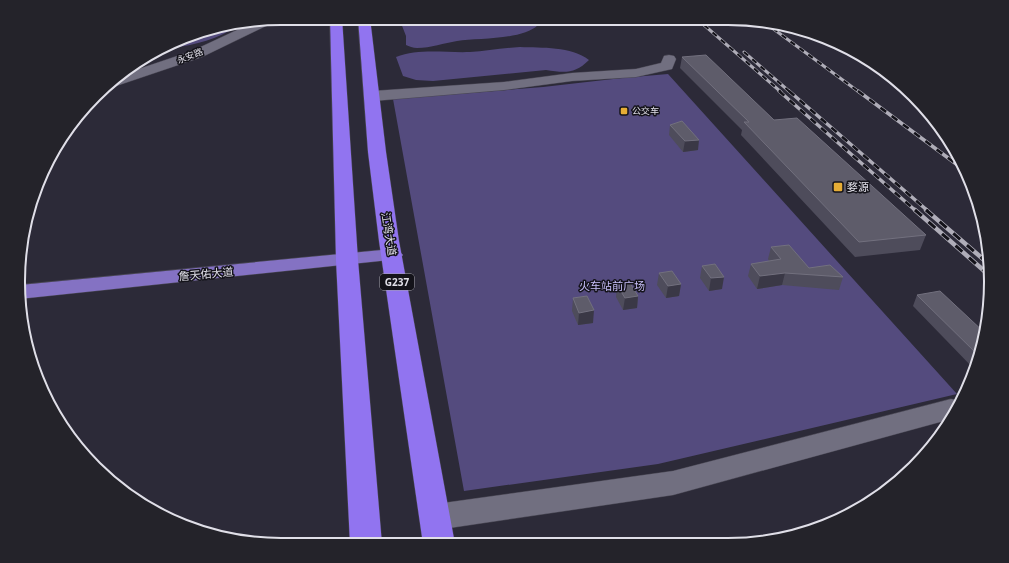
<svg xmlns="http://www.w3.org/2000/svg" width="1009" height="563" viewBox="0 0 1009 563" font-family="'Open Sans','Noto Sans SC',sans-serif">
<rect width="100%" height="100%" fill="#2c2a38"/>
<!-- green -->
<path fill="#544b7e" d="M399,18H528L538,25C523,40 478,38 457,41C444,43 431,48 417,48C413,48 409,46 406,45V36Z
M596,18H649L650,21C634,30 612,25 596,18Z
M226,27L228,28L229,31C210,42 187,46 165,49L197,32Z
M520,47C542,48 571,46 589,60C575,74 565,73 546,70L433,81L416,80L403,76L396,57C419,48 445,53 470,52C486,51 503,48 520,47Z
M668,74L957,394L658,464L464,491L393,99L543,87L622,78Z"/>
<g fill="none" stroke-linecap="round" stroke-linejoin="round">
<defs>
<path id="minor" d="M271,20L270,24L202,57L116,86L108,87L118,76L192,51L252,23Z
M669,55L674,56L676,59L672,69L636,77L572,81L504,90L373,101L368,99L365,96L368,93L373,91L504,82L572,73L636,69L661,63L664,56Z
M951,399L961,401L951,419L673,495L436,530L425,526L421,517L425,508L436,504L673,471Z"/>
<path id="major" d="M392,249L399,251L403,255L399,259L19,299L20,285Z"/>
<path id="highway" d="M330,18H342L358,260L382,544H350L336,260Z
M358,18H370L386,152L399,241L455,544H423L379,241L368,152Z"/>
</defs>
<!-- minor casing -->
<use href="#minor" stroke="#494753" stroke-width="1"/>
<!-- major casing -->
<use href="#major" stroke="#494753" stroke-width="1"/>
<!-- highway casing -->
<use href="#highway" stroke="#494753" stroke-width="1"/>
<!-- minor -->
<use href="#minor" fill="#716f80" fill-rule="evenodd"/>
<!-- major -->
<use href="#major" fill="#8472c3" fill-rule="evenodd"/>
<!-- highway -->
<use href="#highway" fill="#9174f0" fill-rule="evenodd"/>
<defs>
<path id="rail-far2" d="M696,18L781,92
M764,22L859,92
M744,52L790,92"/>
<path id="rail-far1" d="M779,91L916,211
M789,91L928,211
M858,91L967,172"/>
<path id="rail" d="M915,210L990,276
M926,210L990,265"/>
</defs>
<!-- rail-far2 casing -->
<use href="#rail-far2" stroke="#afadb8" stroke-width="3"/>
<!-- rail-far1 casing -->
<use href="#rail-far1" stroke="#afadb8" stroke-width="3.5"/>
<!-- rail casing -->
<use href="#rail" stroke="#afadb8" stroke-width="4.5"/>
<!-- rail-far2 -->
<use href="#rail-far2" stroke="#14131a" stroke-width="2" stroke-dasharray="5.5" stroke-linecap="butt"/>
<!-- rail-far1 -->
<use href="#rail-far1" stroke="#14131a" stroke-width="2.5" stroke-dasharray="7" stroke-linecap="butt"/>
<!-- rail -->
<use href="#rail" stroke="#14131a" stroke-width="3" stroke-dasharray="9" stroke-linecap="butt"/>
</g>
<!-- wall -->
<path fill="#4e4c5b" d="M682,57L774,120L926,235L920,250L855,257L741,135L742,130L680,68Z
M670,125L698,150L683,152L669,135Z
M771,247L809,268L843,277L839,290L782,285L757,289L748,276L751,264L769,261L768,259Z
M702,266L722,289L709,291L700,278Z
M659,273L681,284L679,296L666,298L657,285Z
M617,285L638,296L637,308L623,310L616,297Z
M917,295L985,333L977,366L975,370L913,306Z
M573,298L593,323L578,325L572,311Z"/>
<!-- shaded-wall -->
<path fill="#3a3846" d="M699,140L698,150L683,152L685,141Z
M785,273L782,285L757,289L760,276Z
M724,277L722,289L709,291L711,278Z
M681,284L679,296L666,298L668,286Z
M638,296L637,308L623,310L625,298Z
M594,310L593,323L578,325L579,313Z"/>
<!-- building -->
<path fill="#5e5c6a" stroke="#72707e" d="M706,55L774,120L797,118L926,235L859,242L744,122H749L682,57Z
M682,121L699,140L685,141L670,125Z
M789,245L809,268L830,265L843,277L785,273L760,276L751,264L781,259L771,247Z
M715,264L724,277L711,278L702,266Z
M672,271L681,284L668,286L659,273Z
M630,283L638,296L625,298L617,285Z
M940,291L985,333L979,356L917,295Z
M587,296L594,310L579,313L573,298Z"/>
<!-- markers -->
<g fill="#e6ad36" stroke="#14131a" stroke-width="1.5">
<rect x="620" y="107" width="8" height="8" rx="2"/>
<rect x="833" y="182" width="10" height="10" rx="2"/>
</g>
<g text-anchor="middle" stroke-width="3" stroke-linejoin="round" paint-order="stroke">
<!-- far-street labels -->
<g font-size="9" fill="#e0dfe8" stroke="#14131a">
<text transform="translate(190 56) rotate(-21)" y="3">永安路</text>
</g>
<!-- far-poi labels -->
<g font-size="9" fill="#e0dfe8" stroke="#14131a" text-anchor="start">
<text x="632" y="114">公交车</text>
</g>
<!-- shield labels -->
<rect fill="#14131a" stroke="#a3a2aa" stroke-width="1" x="380" y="274" width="34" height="16" rx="3"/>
<g font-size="10" font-weight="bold" fill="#e0dfe8">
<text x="397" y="286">G237</text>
</g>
<!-- poi labels -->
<g font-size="11" fill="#e0dfe8" stroke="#14131a" text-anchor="start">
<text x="847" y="191">婺源</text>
</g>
<!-- street labels -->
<g font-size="11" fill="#e0dfe8" stroke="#14131a">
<text transform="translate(389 234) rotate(81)" y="4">江湾大道</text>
<text transform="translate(206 274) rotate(-5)" y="4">詹天佑大道</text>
</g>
<!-- park labels -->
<g font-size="11" fill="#c7bef8" stroke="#14131a">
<text x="612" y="290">火车站前广场</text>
</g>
</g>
<!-- crop -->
<path d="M0 0H1009V563H0ZM281 25H728A256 256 0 0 1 984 281V282A256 256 0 0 1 728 538H281A256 256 0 0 1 25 282V281A256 256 0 0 1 281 25Z" fill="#24232a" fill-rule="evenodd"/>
<path fill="none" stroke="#e0dfe8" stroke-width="2" d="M281 25H728A256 256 0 0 1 984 281V282A256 256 0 0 1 728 538H281A256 256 0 0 1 25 282V281A256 256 0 0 1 281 25Z"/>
</svg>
